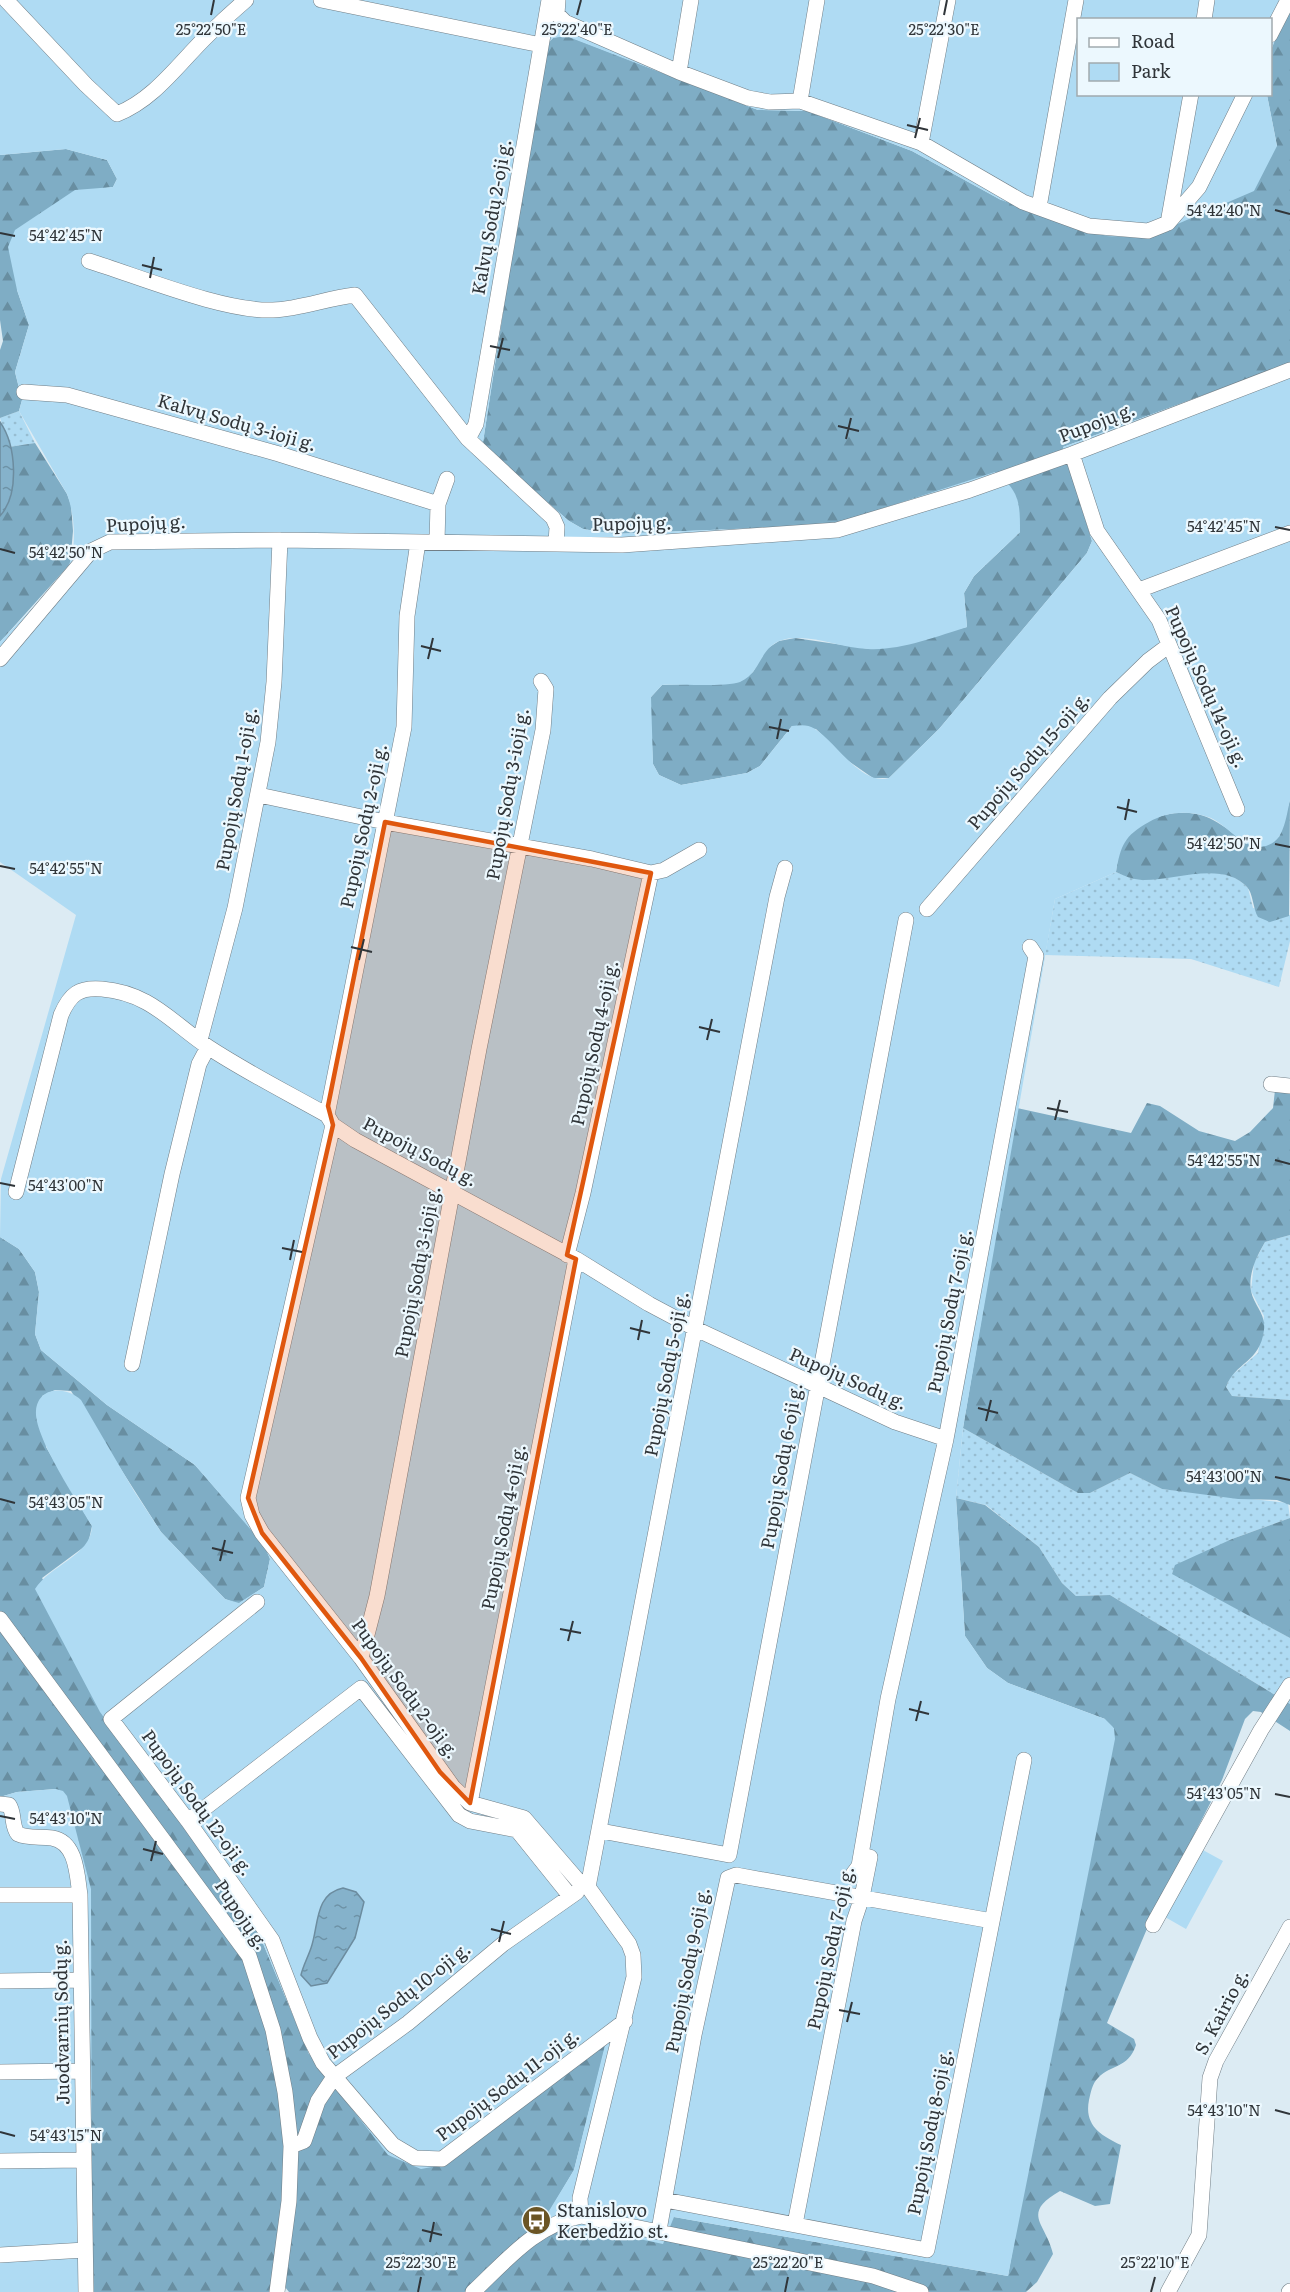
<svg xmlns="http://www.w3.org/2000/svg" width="1290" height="2292" viewBox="0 0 1290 2292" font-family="Literata,serif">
<defs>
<pattern id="grass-dots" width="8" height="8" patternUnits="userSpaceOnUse" patternTransform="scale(1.5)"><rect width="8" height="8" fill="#afdbf3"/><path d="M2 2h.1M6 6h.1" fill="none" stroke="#97bdd1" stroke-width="1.8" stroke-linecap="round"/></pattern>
<pattern id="forest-firs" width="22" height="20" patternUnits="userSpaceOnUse" patternTransform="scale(1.5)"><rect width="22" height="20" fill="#7fadc5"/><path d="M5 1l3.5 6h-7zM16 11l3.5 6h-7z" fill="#688ea1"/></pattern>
<pattern id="water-ripples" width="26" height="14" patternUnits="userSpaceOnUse" patternTransform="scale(1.5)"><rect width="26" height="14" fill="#85b2cb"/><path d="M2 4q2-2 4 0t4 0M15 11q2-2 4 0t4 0" fill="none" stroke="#6d92a6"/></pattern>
</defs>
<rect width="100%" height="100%" fill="#dcebf3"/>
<!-- grass -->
<path fill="url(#grass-dots)" d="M19,411L35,443L9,447L0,418Z
M1116,872C1150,888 1199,863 1233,877C1238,879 1244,884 1248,888L1253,908L1290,915V941L1279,987L1191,959L1045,955L1055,899Z
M1290,1235V1400L1232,1396L1226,1387L1230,1377L1258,1353L1264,1316L1251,1291L1254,1263L1265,1242Z
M963,1428L1078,1493H1090L1130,1473L1162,1489L1288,1503L1290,1518L1232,1539L1172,1573L1290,1638V1704L1110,1595L1076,1596L1062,1583L1039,1547L986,1505L956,1498Z"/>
<!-- forest -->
<path fill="url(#forest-firs)" d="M1290,4V363L1063,447L1092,541L1087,553L939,729L889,778H873L847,760L816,729L792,726L760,766L747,773L681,785L659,775L653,764L650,705L651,697L662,685L739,682L753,672L765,650L779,641L795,638L870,649L967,627L964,593L974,576L1020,532L831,525L614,534L583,529L569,521L486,449L483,442L544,47L553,38L565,35L758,110L807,111L912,151L1001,200L1277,146L1267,95L1270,94L1271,50Z
M66,149L107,160L117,179L113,187L98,189L17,290L29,325L15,372L22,400L19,411L0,418V350L3,341L0,320V155Z
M35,443L67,494L71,505L73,531L70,564L0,642V516C18,496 12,471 9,447Z
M1290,800L1289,916L1270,922L1258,917C1253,909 1253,893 1247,887C1223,860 1173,881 1142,880C1132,879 1124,876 1116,872C1117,863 1118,852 1122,845C1138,816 1184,804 1213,820C1225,826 1236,836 1246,844L1279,837Z
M1275,1090L1290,1091V1235L1265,1242C1257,1256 1248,1273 1251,1291C1254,1306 1266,1313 1264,1330C1260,1363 1235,1362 1226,1387L1232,1396L1290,1400V1505L1277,1500L1238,1499L1162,1489L1130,1473L1090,1493H1078L963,1428L1017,1108L1131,1133L1147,1103L1160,1106L1199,1131L1235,1141L1250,1132L1273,1108Z
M0,1237L19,1249L35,1272L39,1292L35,1334L41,1350L107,1405L195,1465L264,1544L270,1559L264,1587L238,1604L225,1599L161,1532L71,1391L55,1390L42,1396L46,1447L92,1526L88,1544L42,1578L257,1929L309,2054L607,2040L574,2170L545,2219L674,2217L1008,2276L1105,1719L1008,1683L987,1668L965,1636L956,1498L985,1505L1039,1547L1062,1583L1076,1596L1110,1595L1290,1704V1731L1261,1712L1253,1711L1245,1719L1222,1780L1152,1917L1107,2023L1134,2039L1136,2045C1128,2069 1111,2064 1098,2078C1092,2084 1091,2092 1089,2100C1084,2125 1100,2135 1121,2145L1110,2204L1095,2206L1060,2191C1020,2214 1046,2223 1053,2254L1037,2282L1026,2292H289L285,2287L272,2284L269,2292H92L56,1789L17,1792L0,1797Z
M1290,1518V1638L1172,1574L1175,1565L1232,1539Z"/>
<!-- green -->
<path fill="#afdbf3" d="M0,0H1290L1271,50L1270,20H1078V94L1267,95L1277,146L1254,191L1145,238L1106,236L1001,200L912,151L807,111L758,110L566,36L553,38L544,47L483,442L486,449L569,521L583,529L614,534L831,525L995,472C1020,491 1020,503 1020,532L974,576L964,593L967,627C938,636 899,651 868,649C844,648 819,637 795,638C758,639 765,671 740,682C728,687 678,684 662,685L651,697L653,764L659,775L681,785L747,773L760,766L792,726C800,725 808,724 815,729C836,742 861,786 889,778L939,729L1087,553L1092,541L1063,447L1290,363V800C1287,812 1285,834 1274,842C1251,859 1230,827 1211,818C1190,810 1168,811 1149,822C1124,836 1121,845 1116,872L1055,899L963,1428L956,1498L965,1636L987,1668L1008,1683L1105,1719L1114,1728L1115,1739L1008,2276L674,2217L663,2244L544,2219L574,2170L606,2041L448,2164L421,2169L388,2155L309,2054L257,1929L100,1712L35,1589C50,1565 91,1556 92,1526C78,1502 34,1437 36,1411C38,1386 66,1386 81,1400L134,1491L161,1532L225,1599L239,1603L264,1587L270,1559L264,1545L195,1465L107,1405L41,1350L35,1334L39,1292L35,1272L19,1249L0,1237L1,1179L76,915L0,862V642C13,628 65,576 70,562C77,543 74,513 67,494L19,411L22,400L15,372L29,325L17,290L8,247L15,230L75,190L113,187L117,179L107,160L66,149L0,155Z
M56,1789L63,1791L67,1796L91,1889L92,2292H0V1797L17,1792Z
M1201,1849L1223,1861L1186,1929L1165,1917Z"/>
<!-- water -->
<path fill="url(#water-ripples)" stroke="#6c8c9f" stroke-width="1.5" d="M0,422C16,445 20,494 0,516Z
M343,1888L356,1892L364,1902L355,1938L327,1983L311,1986L301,1975C303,1966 308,1957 311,1948C319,1926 314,1894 343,1888Z"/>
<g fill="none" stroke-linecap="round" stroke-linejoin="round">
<defs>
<path id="minor" d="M6,0L86,85L117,114C155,99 179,63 208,35C220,23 233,11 246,0
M321,0L541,45
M558,0L557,14L565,22L679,72L748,98L770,102L800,101L921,143L1023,202L1089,226L1148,231L1168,223L1199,187L1245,94
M1204,20L1207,0
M1270,35L1288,0
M679,72L691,0
M800,101L817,0
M921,143L948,0
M1039,207L1076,0
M1168,223L1191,94
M89,261C138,276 224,312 273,310C301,309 327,298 355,295L468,439L553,518L557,527L556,543
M24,392L67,395L279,454L438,504
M468,439L476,424L549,0
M1072,454L1097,531L1159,620L1237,809
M437,542L438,504L447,479
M1139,590L1290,533
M0,659L91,551L110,542L280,540L622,545L837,530L970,490L1072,454L1290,370
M259,795L385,822L592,859L651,873L664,870L699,850
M927,909L1110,698L1148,661L1168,646
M200,1040L235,908L268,742L274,682L280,540
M1271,1084L1290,1086
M327,1115L404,727L407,616L418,542
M333,1125L248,1498L252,1515L262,1533L361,1658L453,1787L470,1803L524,1818L580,1883L588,1887L629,1944L633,1955L634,1977L580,2198L581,2216
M16,1192L61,1015C70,994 79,987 102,989C150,993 171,1022 208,1047C246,1072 288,1093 327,1115L333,1125L355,1140L576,1259L649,1304L696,1329L895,1422L946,1439
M567,1255L583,1193L651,873
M132,1364L172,1174L199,1064L208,1047
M257,1602L111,1719L188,1821L272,1940L310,2038L323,2063L393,2145L415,2158L442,2159L625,2021
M0,1619L249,1956L273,2030L285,2092L291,2146L289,2201L277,2292
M361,1658L377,1596L479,1049L543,730L546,689L541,681
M470,1803L576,1259
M0,1804L9,1805C15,1814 11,1826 18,1834C29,1839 40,1836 52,1838C77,1842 77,1876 80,1895L86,2292
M188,1821L361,1688L459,1815L470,1821L517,1830L570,1896
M601,1831L729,1855L906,920
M853,1874L859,1866L888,1699L946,1439L1036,956L1030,947
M588,1887L777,897L785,868
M0,1895H80
M1153,1925L1261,1730L1290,1685
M0,1981L80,1980
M0,2072L81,2071
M291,2146L304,2141L318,2101L334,2077L408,2023L503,1944L577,1892
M0,2161L84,2160
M665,2200L927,2250L1024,1760
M795,2224L854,1921L862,1897L870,1857
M659,2230L694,2035L728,1878L736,1875L992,1921
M0,2255L85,2250
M473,2292C505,2262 536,2224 581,2216L873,2276L921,2292
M1168,2292L1199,2235L1210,2078L1216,2061L1290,1927
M1289,2292L1290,2291"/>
</defs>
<!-- minor casing -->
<use href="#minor" stroke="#717e86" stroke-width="16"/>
<!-- minor -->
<use href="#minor" stroke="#fff" stroke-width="15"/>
</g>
<!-- marked area -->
<path fill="#df570e" fill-opacity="0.2" stroke="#df570e" stroke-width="4.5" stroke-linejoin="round" d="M385,822L651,873L567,1255L576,1259L470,1803L440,1772L361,1658L262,1533L248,1498L333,1125L328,1106Z"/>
<!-- ticks -->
<path fill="none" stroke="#303539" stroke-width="2" d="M211,15L214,0M577,15L581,0M944,15L947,0M907,125L928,130M915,138L920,118M1275,210L1290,214M0,233L15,236M142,265L162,270M150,278L154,257M490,346L510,350M498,358L503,338M838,426L859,431M846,439L851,418M1275,527L1290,530M0,549L15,553M421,646L441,651M428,659L433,638M769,727L789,731M777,739L781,719M1117,807L1137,812M1125,820L1129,799M1275,844L1290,847M0,866L15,869M351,947L372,952M359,960L364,939M699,1027L720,1032M707,1040L712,1019M1047,1108L1068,1112M1055,1120L1060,1100M1275,1160L1290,1164M0,1183L15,1186M282,1248L302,1252M290,1260L294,1240M630,1328L650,1333M638,1340L642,1320M978,1408L998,1413M986,1421L991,1400M1275,1477L1290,1480M0,1499L15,1503M212,1548L233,1553M220,1561L225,1540M560,1629L581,1633M568,1641L573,1621M909,1709L929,1714M916,1721L921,1701M1275,1794L1290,1797M0,1816L15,1819M143,1849L163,1854M151,1861L156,1841M491,1929L511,1934M499,1942L504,1921M839,2010L860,2014M847,2022L852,2002M1275,2110L1290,2114M0,2132L15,2136M422,2230L442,2235M430,2242L434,2222M418,2292L421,2277M785,2292L788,2277M1151,2292L1155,2277"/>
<!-- icons -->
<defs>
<symbol id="bus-disc" viewBox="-11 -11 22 22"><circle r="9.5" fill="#6b5525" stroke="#ecf8fe"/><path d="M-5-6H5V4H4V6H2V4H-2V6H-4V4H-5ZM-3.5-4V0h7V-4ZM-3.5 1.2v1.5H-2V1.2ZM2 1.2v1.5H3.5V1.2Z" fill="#fff"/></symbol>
</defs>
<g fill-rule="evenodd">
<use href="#bus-disc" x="520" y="2204" width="33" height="33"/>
</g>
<g text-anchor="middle" stroke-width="4.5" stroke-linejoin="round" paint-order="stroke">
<!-- street labels -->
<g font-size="18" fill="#303539" stroke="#ecf8fe">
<text transform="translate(492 217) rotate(-80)" y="6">Kalvų Sodų 2-oji g.</text>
<text transform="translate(237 423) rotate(16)" y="6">Kalvų Sodų 3-ioji g.</text>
<text transform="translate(1097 423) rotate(-21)" y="6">Pupojų g.</text>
<text transform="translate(146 524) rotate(-3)" y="6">Pupojų g.</text>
<text transform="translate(632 524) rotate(-1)" y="6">Pupojų g.</text>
<text transform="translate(1206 687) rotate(66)" y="6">Pupojų Sodų 14-oji g.</text>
<text transform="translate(1029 761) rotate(-49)" y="6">Pupojų Sodų 15-oji g.</text>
<text transform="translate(237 789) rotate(-80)" y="6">Pupojų Sodų 1-oji g.</text>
<text transform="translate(508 794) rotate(-80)" y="6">Pupojų Sodų 3-ioji g.</text>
<text transform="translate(364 826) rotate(-78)" y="6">Pupojų Sodų 2-oji g.</text>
<text transform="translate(595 1043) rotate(-78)" y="6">Pupojų Sodų 4-oji g.</text>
<text transform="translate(420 1152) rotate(28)" y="6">Pupojų Sodų g.</text>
<text transform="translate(418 1272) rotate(-79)" y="6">Pupojų Sodų 3-ioji g.</text>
<text transform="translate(950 1311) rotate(-79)" y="6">Pupojų Sodų 7-oji g.</text>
<text transform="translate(667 1374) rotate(-79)" y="6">Pupojų Sodų 5-oji g.</text>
<text transform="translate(848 1379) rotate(24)" y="6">Pupojų Sodų g.</text>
<text transform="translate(782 1466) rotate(-80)" y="6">Pupojų Sodų 6-oji g.</text>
<text transform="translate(504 1527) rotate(-79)" y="6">Pupojų Sodų 4-oji g.</text>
<text transform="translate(405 1689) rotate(54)" y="6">Pupojų Sodų 2-oji g.</text>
<text transform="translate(197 1803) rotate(54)" y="6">Pupojų Sodų 12-oji g.</text>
<text transform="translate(241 1915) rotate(56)" y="6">Pupojų g.</text>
<text transform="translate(831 1948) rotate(-78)" y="6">Pupojų Sodų 7-oji g.</text>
<text transform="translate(688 1970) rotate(-79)" y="6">Pupojų Sodų 9-oji g.</text>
<text transform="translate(399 2001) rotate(-38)" y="6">Pupojų Sodų 10-oji g.</text>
<text transform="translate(1222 2012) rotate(-62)" y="6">S. Kairio g.</text>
<text transform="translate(62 2022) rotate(-91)" y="6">Juodvarnių Sodų g.</text>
<text transform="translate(508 2085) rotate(-37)" y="6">Pupojų Sodų 11-oji g.</text>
<text transform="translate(930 2132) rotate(-79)" y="6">Pupojų Sodų 8-oji g.</text>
</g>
<!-- poi labels -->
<g font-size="18" fill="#303539" stroke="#ecf8fe" text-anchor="start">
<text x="557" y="2217">Stanislovo<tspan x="557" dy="21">Kerbedžio st.</tspan></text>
</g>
</g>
<g font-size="15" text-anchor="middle" fill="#303539" stroke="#ecf8fe" stroke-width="4.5" stroke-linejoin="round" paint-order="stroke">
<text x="211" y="35">25°22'50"E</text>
<text x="577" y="35">25°22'40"E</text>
<text x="944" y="35">25°22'30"E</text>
<text x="1224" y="216">54°42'40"N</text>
<text x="66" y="241">54°42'45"N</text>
<text x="1224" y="532">54°42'45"N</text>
<text x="66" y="558">54°42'50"N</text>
<text x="1224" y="849">54°42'50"N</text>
<text x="66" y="874">54°42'55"N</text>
<text x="1224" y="1166">54°42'55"N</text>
<text x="66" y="1191">54°43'00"N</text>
<text x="1224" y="1482">54°43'00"N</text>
<text x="66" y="1508">54°43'05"N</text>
<text x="1224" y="1799">54°43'05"N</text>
<text x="66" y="1824">54°43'10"N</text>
<text x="1224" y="2116">54°43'10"N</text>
<text x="66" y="2141">54°43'15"N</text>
<text x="421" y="2268">25°22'30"E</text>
<text x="788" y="2268">25°22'20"E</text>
<text x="1155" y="2268">25°22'10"E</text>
</g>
<!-- legend -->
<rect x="1077" y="18" width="195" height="78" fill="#ecf8fe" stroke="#a1aaaf" stroke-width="1.5"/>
<rect x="1089" y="38" width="30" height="9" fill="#ffffff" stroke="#a1aaaf" stroke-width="1.5"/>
<text x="1131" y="48" font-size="18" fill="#303539">Road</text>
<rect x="1089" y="63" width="30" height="18" fill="#afdbf3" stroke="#a1aaaf" stroke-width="1.5"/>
<text x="1131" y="78" font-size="18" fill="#303539">Park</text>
</svg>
